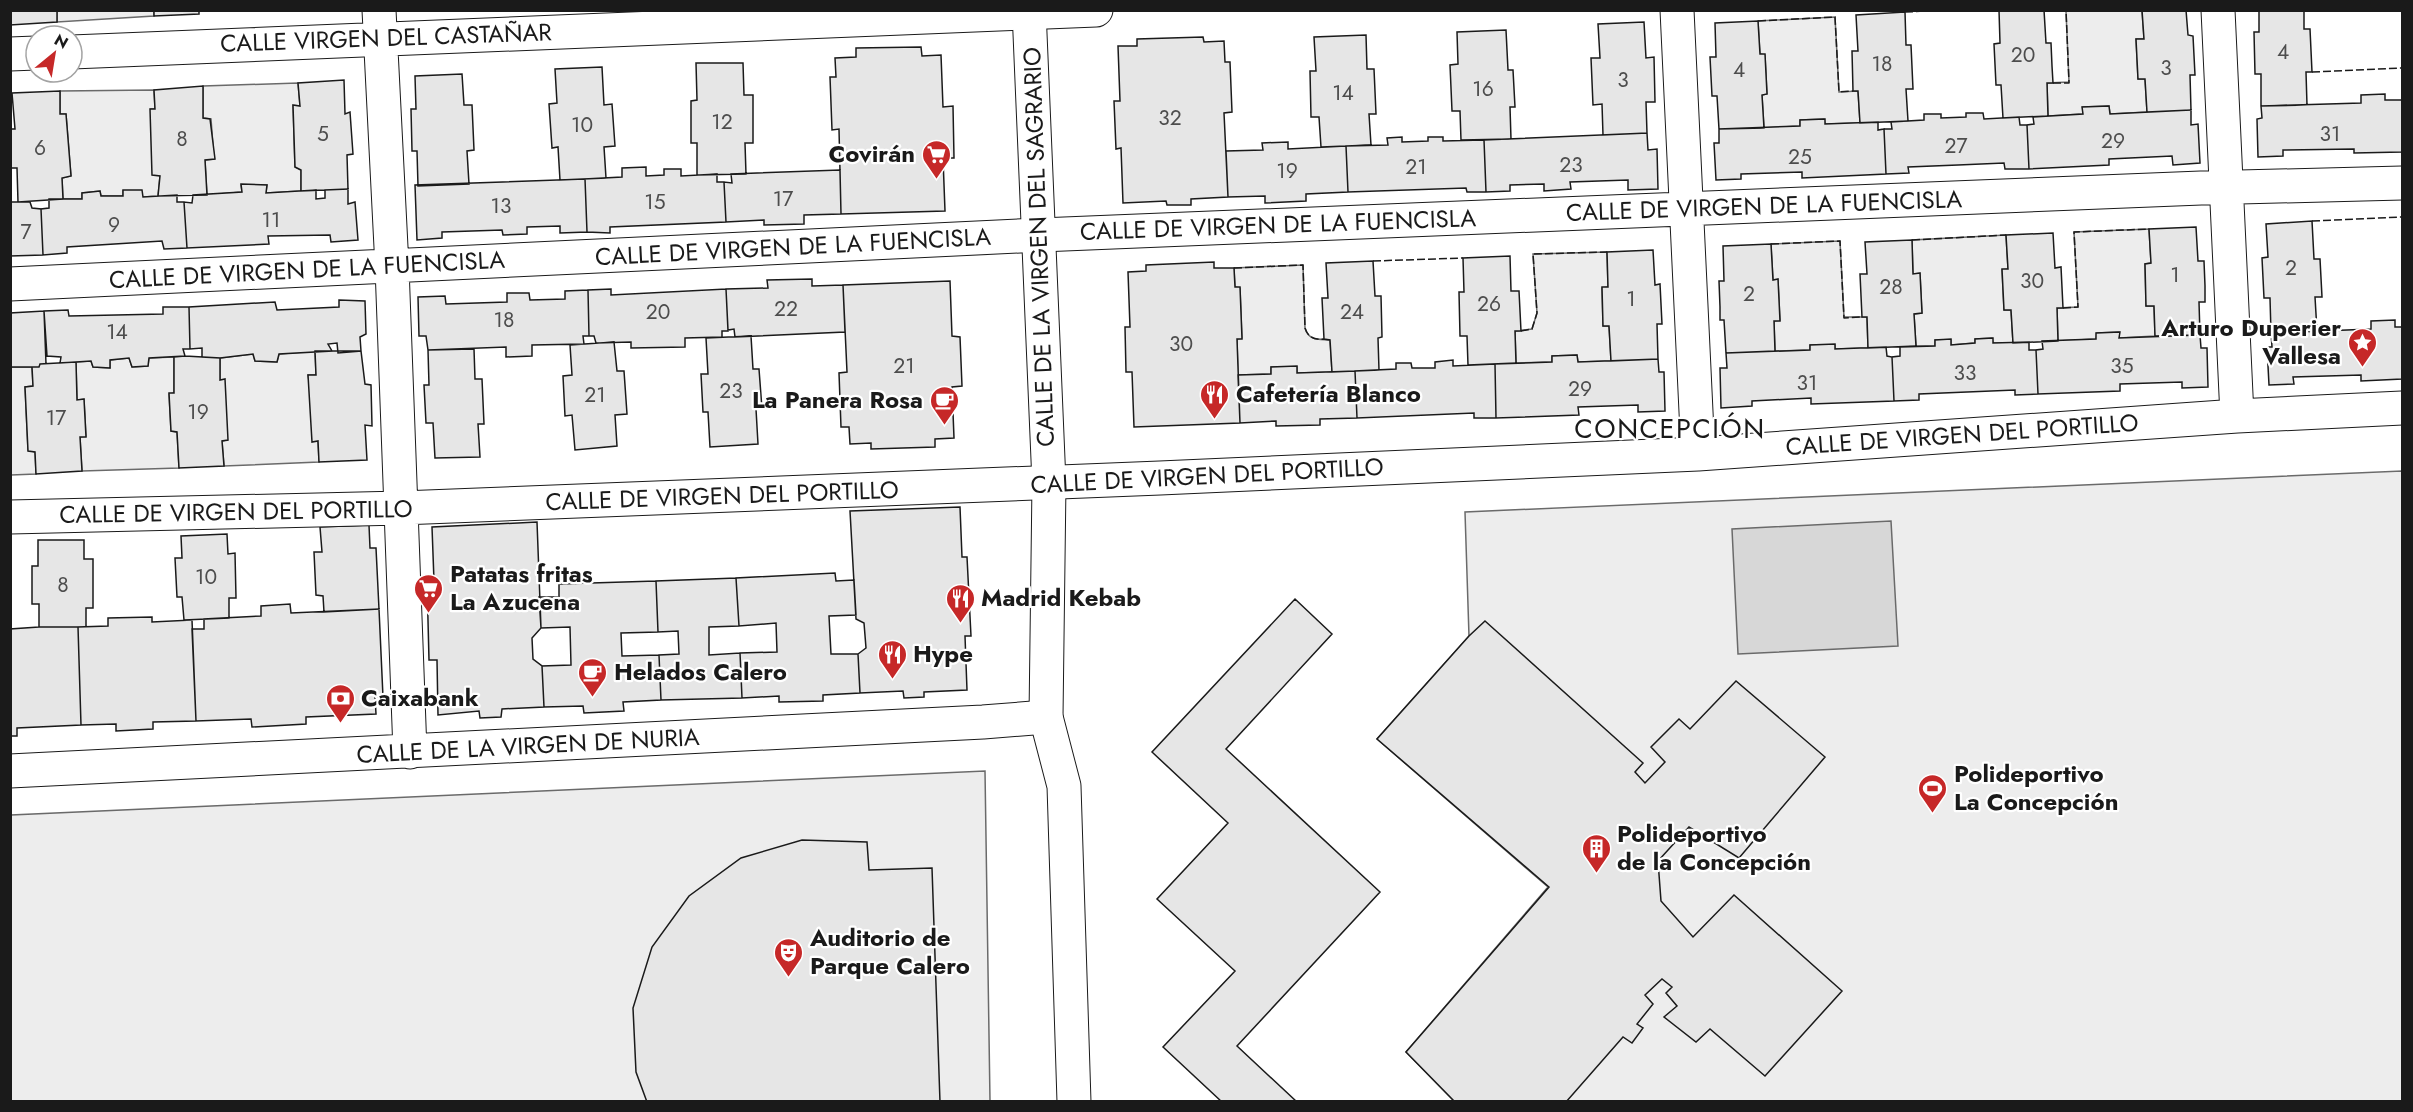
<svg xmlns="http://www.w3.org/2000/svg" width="2413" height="1112" viewBox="0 0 2413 1112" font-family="Jost,sans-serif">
<rect width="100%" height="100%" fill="#fff"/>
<!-- green -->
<path fill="#ededed" stroke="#6a6a6a" stroke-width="1.5" d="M57,11H154V16L57,22Z
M2066,11H2142L2144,39H2136L2138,79H2145L2147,112L2110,114L2109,106L2083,107V114L2048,116L2047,83L2069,82Z
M1835,17L1839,92L1858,91L1860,123L1825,124L1824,119L1800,120V126L1764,128L1762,95L1767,94L1765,55L1760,54L1758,21Z
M298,83L300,106L293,105L295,167L301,170V191L266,193L267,185H241L242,192L207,195L205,160L214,159L211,119L203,118V86Z
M154,90L155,109H151L160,176L158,196L143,197L123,191V196H101L100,191L82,193V199H63L62,178L71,176L66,114H60V91Z
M2149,229L2151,263L2145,264L2146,306H2154L2155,336L2119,338V332L2097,333L2096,339L2058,341L2057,308L2078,307L2074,232Z
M2006,235L2008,269L2002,270L2004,310H2011L2013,343H1993L1992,338L1975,339V343L1951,345V340H1935V346H1916L1914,314L1922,313L1920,273L1913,274L1912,240Z
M1840,241L1844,317H1867L1868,348L1835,349V345H1810V350L1775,351L1774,321L1780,320L1778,280H1773L1771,244Z
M1607,252L1608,287L1602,288L1603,326H1609L1611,361L1578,362L1577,355L1552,356V362L1516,363L1515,331L1532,329L1537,313L1533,254Z
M1303,265L1305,328C1309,341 1318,339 1330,340L1332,372L1297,373V367H1271V374L1238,375L1237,339L1242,338L1240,288L1235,287L1234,268Z
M315,351L316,375H308L318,441L319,462L224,466L222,441L227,440L220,380V358L253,354L255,361L277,362L279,354Z
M174,357V393L169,394L171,431L177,432L179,468L82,471L80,437L86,436L84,399L77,400L76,362L91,361L93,367L110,368V360L129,358L132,367L148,366L149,358Z
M10,367H32L33,386L25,387L28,450L35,452L36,474L11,475Z
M2402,471V1101H1454L1406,1052L1548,887L1377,739L1469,636L1465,512Z
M985,771L990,1101H11V815Z"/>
<!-- water -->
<path fill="#d7d7d7" stroke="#6a6a6a" stroke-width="1.5" d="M1891,521L1898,646L1738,654L1732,529Z"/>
<!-- building -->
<path fill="#e6e6e6" stroke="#1a1a1a" stroke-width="1.5" d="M10,10H57V22L10,25Z
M154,10H199V14L154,16Z
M1999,10H2044L2046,43H2051L2052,66L2053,83H2047L2048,116L2003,118L2001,85H1996L1994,44L2000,43Z
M2142,10H2186L2188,35L2193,36L2195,75H2190L2191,110L2147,112L2145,79H2138L2136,39H2144Z
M2259,10H2304V29H2310L2312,72H2306L2307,105L2261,106V74H2255L2254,32H2259Z
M1905,12L1906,45H1911L1913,89H1906L1908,121L1860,123L1858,91H1853L1852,51H1858L1856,15Z
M1758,21L1760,54H1765L1767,94L1762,95L1764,128L1719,129L1717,96H1712L1710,57H1716L1715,23Z
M1644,22L1646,58L1654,57L1655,102H1646L1647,133L1603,135L1602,104L1593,105L1591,58H1600L1598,24Z
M1506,30L1508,70H1513L1515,107H1510L1511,139L1461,140L1460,111H1452L1450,65L1458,64L1457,32Z
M1366,35L1367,69H1374L1376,114H1369L1371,145L1321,147L1319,117H1311L1310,71H1316L1314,37Z
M1203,37L1204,42L1224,41L1225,62H1230L1232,112L1224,113L1228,197L1191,199V205H1167L1166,201L1123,203L1121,148L1116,149L1114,101H1120L1118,46H1137V39Z
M921,47L922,56L941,55L943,107L953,106L954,158H943L945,211L841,214L839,129L832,130L830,77H836L835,58L856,57V48Z
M696,63H743L744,95H753V143H745L746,174L697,175V143H691V101L697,100Z
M602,67L604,105L612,104L615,146L604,147L606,178L560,180L558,147L552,148L549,104L557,103L555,69Z
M462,74L464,105H472L474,150L467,151L469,184L418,186L417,151H412L411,109H416L415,76Z
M344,80L345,114L350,112L353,154L347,155L348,189L301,191V170L295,167L293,105L300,106L298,83Z
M203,86V118L210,119L215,159L205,160L207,195L158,196L160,176L152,175L150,109H155L154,90Z
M60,91V114H66L71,176L62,178L63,199L18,202L17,168H10V129H15L12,93Z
M2385,94V100H2402V152L2354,153V149L2283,150V156L2258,157L2257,119L2262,118L2261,106L2361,103V95Z
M2109,106L2110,114L2191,110V125L2198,124L2200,163L2173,165L2172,156L2109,159V165L2029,169L2027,125L2034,124L2033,117L2083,114L2082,107Z
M1966,113H1983L1984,119L2019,117L2020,125H2027L2029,169H2005L2004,163L1958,165L1908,167L1909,173L1886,174L1884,129H1892L1891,122L1924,120V114H1941V118L1966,117Z
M1825,119V124L1878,122V130L1884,129L1886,174L1802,178V172L1741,174V179L1716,180L1714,143H1719V129L1800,126V120Z
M1647,133L1648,150L1657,149L1658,189L1628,190V180L1570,182L1571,189L1544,191V184L1510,185V191L1486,192L1484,140Z
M1402,137V142L1428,141V137H1443V141L1484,140L1486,192H1467L1466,188L1348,192L1346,146L1388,145L1387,138Z
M1288,142V149L1346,146L1348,192L1306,194V201L1265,203V196L1228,197L1226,151L1263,150L1262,143Z
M646,167V176L664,175V169H681V176L717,174V182H724L726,222L610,227V233L587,232L585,179L622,177V168Z
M840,170L841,214L804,215V224L764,225V220L726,222L724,182L732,183L731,174Z
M585,179L587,232L560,233V226L527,227V234L503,235L502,230L442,232V238L417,240L415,185Z
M241,184L267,185L266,193L316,190V199L325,198V190L348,189V204L355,202L358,240L331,242L330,235L268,236L269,244L187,248L184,202L192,203L193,195L242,192Z
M123,190H142L143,197L177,195V202H184L187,248L164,249L162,241L67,247V253L43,255L41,209L49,208V199H82V193L100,191L101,196H123Z
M10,202H30L32,208L41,209L43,255L10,256Z
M2312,221L2314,259H2320L2322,297H2315L2317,331L2271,333L2270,298H2264L2262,258L2268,257L2266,224Z
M2196,227L2198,261H2204L2205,286V302H2199L2200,335L2155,336L2154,306H2146L2145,264L2151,263L2149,229Z
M2053,233L2055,268L2061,267L2063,308H2057L2058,341L2013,343L2011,310H2004L2002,269H2008L2006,235Z
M1912,240L1913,274L1920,273L1922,313L1914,314L1916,346L1868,348L1867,317H1862L1860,274H1867L1865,242Z
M1771,244L1773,280L1778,279L1780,321H1774L1775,351L1726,353L1724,320H1720V307L1719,281H1724L1723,246Z
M1653,250L1655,285L1660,284L1662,324H1657L1658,359L1611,361L1609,326H1603L1602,287H1608L1607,252Z
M1510,256L1511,291H1519L1521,331H1515L1516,363L1468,365L1467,336H1460L1459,292H1464L1463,258Z
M1373,261L1375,296H1381L1382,337L1378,338L1379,370L1332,372L1330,340L1324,339L1322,298H1328L1326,263Z
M1214,262V268H1234L1235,287H1240L1242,339H1237L1240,423L1134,427L1132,372H1126L1125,327H1130L1128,272L1146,271V265Z
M812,279V286L843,285L845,332L735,337L734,329L728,330L726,289L768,288L767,280Z
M950,281L952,336L960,337L962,386L952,387L954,438L935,439V447L871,449V443L850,444L849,427H841L839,373L847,372L843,285Z
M611,289V295L726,289L728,331H722V337L685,338V347L631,348V342L596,343L594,336H589L588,290Z
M588,290L589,336H583L584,344L532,345V356L506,357V347L428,350L426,336H419L418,297L445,296L446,304L507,302V293H529L530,300L565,299V291Z
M339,300L365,301L366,334L360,337L361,351L338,353L337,343L328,344L332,351L279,354L277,362L255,361L253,354L220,358L202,357V348L190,349L189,307L275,302L277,310L339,307Z
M163,307H189L190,349H183L185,356L149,358L148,366L132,367L129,358L110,360V368L93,367L91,361L60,363L61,357L47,356L44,311L68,310L69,316L163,314Z
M44,311L46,364H40L39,367H10V313Z
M2395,320V327H2402V379L2361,381V375L2293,377L2294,384L2269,385L2267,347H2272L2271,333L2371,329V321Z
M2120,332L2119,338L2200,335L2201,348H2207L2208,387L2182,388V382L2120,384V391L2038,394L2036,350L2043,349L2042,341L2096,339V333Z
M751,336L753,369H759L762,409H756L758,444L710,447L708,412H703L701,374H708L706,338Z
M1993,338V343L2029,342V350H2036L2038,394L2015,395V390L1919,394V400L1894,401L1892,357L1900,356V347L1935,346V340L1951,339V345L1975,343V339Z
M614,342L617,371H624L627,414L615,415L617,446L575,450L572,415L565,416L563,376L572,375L570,345Z
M1835,344V349L1886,347L1887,356L1892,357L1894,401L1811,404V398L1752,401V406L1721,408L1720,368H1727L1726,353L1810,350V345Z
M474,349L475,379H482L484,424H478L480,457L435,458L433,423H426L424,385H429L428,350Z
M315,351H361L365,384L371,385L372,426L365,425L367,460L319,462L318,441L312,442L308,375H316Z
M1577,355L1578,362L1658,359L1659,372H1664L1665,411L1638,412V405L1578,407L1579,415L1496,418L1495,364L1552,362V356Z
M185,356L220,358V380L225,379L228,440L222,441L224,466L179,468L177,432L171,431L169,393H174V357Z
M1453,360V366L1495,364L1496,418H1474V413L1357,418L1355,371L1396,369V363H1411L1412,368H1435V362Z
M76,362L77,400L84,399L86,437H80L82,471L36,474L35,452L28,451L25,387L33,386L32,367H39L40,364Z
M1297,366V373L1355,371L1357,418L1320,419V425L1276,426V421L1240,423L1238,375L1271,374V367Z
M960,507L962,557H967L971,636H965L967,690L924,692V697L904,698L903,691L860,693L858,654L866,648L864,623L856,619L850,511Z
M537,522L541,628L532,638L533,659L542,666L544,707L502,709L501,717L480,718L479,711L438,715L437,660H429L427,581H434L432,527Z
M369,525L370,548H376L379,609L324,612L323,596L316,595L314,552H322L320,527Z
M227,534L228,554L235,553L236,598H229V618L184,620L182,597H177L175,558H182L181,536Z
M38,540H84V559H93V608H86V627H39V604H32V566H38Z
M835,573L836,581L854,580L856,615L829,616L831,654H858L860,693L823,695V701L779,702V696L742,698L740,653L777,652L776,623L739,626L736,578Z
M736,578L739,626L709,627V655L740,653L742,698L661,700L659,655L679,654L678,631L658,632L656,581Z
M656,581L658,632L621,633L622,656L659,655L661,700L623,702L624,711L584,713L583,706L544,707L542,666L571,665L570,627L541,628L539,597H559V584Z
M1295,599L1332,634L1226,749L1380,892L1237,1046L1297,1102H1222L1163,1047L1235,971L1157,899L1228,823L1152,752Z
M290,604L291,613L379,609L383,697H375L376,714L306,717V724L252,727L251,719L196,721L192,629H204V619L261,616V606Z
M152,617V622L192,620L196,721L153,722V729L116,731V724L81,725L78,627L108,626V618Z
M1485,621L1643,763L1635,772L1645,783L1665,762L1651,747L1679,719L1690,729L1736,681L1825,757L1739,858L1689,827L1658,861L1661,901L1693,937L1734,895L1842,991L1765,1076L1710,1029L1696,1042L1664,1017L1677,1006L1666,993L1672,987L1662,979L1645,995L1653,1004L1637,1024L1643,1028L1632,1043L1623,1037L1566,1102H1455L1406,1052L1549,887L1377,739L1469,636Z
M39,627H78L81,725L17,728V736H10V629Z
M802,840L867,842L869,870L932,868L940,1102H647L636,1072L633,1008L652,947L689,896L741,858Z"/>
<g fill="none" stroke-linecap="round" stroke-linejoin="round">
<defs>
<path id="minor" d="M379,10L392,267L410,752
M1677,10L1698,454
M2218,10L2237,416
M72,52L1096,10
M10,54L36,53
M10,284L1040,235L2201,188L2402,183
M10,517L401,508L1160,478L1698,454L2237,416L2402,408
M10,771L983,722L1046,717"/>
<path id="tertiary" d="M1029,10L1049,483L1046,717L1064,786L1074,1102"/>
</defs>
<!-- minor casing -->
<use href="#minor" stroke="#1a1a1a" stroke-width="35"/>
<!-- tertiary casing -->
<use href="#tertiary" stroke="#1a1a1a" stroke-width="35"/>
<!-- minor -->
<use href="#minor" stroke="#fff" stroke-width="33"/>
<!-- tertiary -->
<use href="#tertiary" stroke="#fff" stroke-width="33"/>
<!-- fence -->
<path stroke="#1a1a1a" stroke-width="1.5" stroke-dasharray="8 3" stroke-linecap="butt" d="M1905,12L1948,10
M1758,21L1835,17L1839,92L1853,91
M2312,72L2402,68
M2053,83H2069L2066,10
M2312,221L2402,217
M1912,240L2006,235
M1771,244L1840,241L1844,318L1862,317
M1373,261L1463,258
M1234,268L1303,265L1305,328C1308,338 1315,340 1324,339
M2063,308L2078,307L2074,232L2149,229
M1521,331L1532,329L1537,313L1533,254L1607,252"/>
</g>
<!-- icons -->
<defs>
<symbol id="supermarket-pin" viewBox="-11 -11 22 30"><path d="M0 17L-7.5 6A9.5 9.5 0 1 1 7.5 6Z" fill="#c62828" stroke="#fff"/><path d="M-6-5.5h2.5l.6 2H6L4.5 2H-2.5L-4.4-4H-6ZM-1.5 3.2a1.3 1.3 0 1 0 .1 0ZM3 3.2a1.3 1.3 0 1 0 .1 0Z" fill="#fff"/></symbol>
<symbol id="sight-pin" viewBox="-11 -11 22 30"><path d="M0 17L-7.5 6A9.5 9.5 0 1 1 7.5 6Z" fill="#c62828" stroke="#fff"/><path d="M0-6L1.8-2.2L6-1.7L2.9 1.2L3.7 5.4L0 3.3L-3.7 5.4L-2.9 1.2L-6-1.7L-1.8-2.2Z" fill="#fff"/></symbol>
<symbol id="restaurant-pin" viewBox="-11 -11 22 30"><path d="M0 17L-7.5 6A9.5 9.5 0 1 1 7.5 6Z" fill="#c62828" stroke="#fff"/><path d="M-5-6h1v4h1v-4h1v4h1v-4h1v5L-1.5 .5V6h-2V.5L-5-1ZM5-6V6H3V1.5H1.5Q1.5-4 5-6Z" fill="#fff"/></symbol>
<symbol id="cafe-pin" viewBox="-11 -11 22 30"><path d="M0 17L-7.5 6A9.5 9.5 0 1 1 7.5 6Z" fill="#c62828" stroke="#fff"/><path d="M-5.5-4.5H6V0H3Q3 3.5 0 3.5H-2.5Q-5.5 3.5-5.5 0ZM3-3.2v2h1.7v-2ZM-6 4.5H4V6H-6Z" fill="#fff"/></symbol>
<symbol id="bank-pin" viewBox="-11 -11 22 30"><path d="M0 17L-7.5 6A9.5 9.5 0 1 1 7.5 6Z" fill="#c62828" stroke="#fff"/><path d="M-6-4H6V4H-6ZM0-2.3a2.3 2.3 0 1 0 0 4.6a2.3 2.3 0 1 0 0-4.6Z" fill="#fff"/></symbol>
<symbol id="stadium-pin" viewBox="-11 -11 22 30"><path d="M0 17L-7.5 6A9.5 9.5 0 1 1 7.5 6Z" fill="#c62828" stroke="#fff"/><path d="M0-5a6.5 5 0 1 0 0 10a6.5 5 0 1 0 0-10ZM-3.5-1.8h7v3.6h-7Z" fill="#fff"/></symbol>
<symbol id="building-pin" viewBox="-11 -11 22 30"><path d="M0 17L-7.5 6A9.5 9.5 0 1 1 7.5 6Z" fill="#c62828" stroke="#fff"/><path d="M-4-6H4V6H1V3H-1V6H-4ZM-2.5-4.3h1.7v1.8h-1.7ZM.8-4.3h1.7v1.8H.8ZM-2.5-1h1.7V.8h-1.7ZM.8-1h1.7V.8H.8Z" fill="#fff"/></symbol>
<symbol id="theatre-pin" viewBox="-11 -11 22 30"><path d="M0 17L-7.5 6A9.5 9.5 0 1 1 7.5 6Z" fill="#c62828" stroke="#fff"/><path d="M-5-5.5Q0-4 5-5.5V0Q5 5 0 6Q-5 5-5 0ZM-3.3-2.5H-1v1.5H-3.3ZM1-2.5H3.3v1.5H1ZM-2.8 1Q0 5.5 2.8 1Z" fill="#fff"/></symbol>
</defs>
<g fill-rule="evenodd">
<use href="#supermarket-pin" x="920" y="138" width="33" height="45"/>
<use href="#sight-pin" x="2346" y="326" width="33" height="45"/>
<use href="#restaurant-pin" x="1198" y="378" width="33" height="45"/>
<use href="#cafe-pin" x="928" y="384" width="33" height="45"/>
<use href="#supermarket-pin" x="412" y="572" width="33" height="45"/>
<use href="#restaurant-pin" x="944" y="582" width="33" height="45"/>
<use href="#restaurant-pin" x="876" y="638" width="33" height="45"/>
<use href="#cafe-pin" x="576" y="656" width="33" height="45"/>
<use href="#bank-pin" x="324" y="682" width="33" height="45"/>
<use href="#stadium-pin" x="1916" y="772" width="33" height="45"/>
<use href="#building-pin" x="1580" y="832" width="33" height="45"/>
<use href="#theatre-pin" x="772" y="936" width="33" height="45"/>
</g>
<g text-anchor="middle" stroke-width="4.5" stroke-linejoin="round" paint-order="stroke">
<!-- number labels -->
<g font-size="21" fill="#4d4d4d">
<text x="2283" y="59">4</text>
<text x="2023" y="62">20</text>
<text x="1882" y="71">18</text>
<text x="2166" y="75">3</text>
<text x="1739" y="77">4</text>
<text x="1623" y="87">3</text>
<text x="1483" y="96">16</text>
<text x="1343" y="100">14</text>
<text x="1170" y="125">32</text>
<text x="722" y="129">12</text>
<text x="582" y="132">10</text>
<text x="323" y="141">5</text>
<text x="2330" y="141">31</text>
<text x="182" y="146">8</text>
<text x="2113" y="148">29</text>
<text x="1956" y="153">27</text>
<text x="40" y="155">6</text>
<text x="1800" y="164">25</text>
<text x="1571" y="172">23</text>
<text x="1416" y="174">21</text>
<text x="1287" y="178">19</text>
<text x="783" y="206">17</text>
<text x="655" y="209">15</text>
<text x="501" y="213">13</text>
<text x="271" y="227">11</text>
<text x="114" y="232">9</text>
<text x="26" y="239">7</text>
<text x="2291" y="275">2</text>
<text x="2175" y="282">1</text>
<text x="2032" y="288">30</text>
<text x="1891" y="294">28</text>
<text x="1749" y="301">2</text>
<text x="1631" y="306">1</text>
<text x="1489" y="311">26</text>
<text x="786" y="316">22</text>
<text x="658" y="319">20</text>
<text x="1352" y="319">24</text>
<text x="504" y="327">18</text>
<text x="117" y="339">14</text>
<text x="1181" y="351">30</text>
<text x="904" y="373">21</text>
<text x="2122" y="373">35</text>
<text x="1965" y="380">33</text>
<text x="1807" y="390">31</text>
<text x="1580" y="396">29</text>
<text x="731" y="398">23</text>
<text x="595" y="402">21</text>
<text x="198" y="419">19</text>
<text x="56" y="425">17</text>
<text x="206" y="584">10</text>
<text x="63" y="592">8</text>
</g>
<!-- street labels -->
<g font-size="24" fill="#1a1a1a" stroke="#fff">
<text transform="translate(386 38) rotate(-2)" y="8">CALLE VIRGEN DEL CASTAÑAR</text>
<text transform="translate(1764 206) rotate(-2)" y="8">CALLE DE VIRGEN DE LA FUENCISLA</text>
<text transform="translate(1278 225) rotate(-2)" y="8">CALLE DE VIRGEN DE LA FUENCISLA</text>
<text transform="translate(793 247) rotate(-3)" y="8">CALLE DE VIRGEN DE LA FUENCISLA</text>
<text transform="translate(1039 247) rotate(-92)" y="8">CALLE DE LA VIRGEN DEL SAGRARIO</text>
<text transform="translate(307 270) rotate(-3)" y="8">CALLE DE VIRGEN DE LA FUENCISLA</text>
<text transform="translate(1962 435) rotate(-4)" y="8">CALLE DE VIRGEN DEL PORTILLO</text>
<text transform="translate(1207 476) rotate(-3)" y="8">CALLE DE VIRGEN DEL PORTILLO</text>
<text transform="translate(722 496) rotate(-2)" y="8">CALLE DE VIRGEN DEL PORTILLO</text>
<text transform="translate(236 512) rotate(-1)" y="8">CALLE DE VIRGEN DEL PORTILLO</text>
<text transform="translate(528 746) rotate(-3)" y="8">CALLE DE LA VIRGEN DE NURIA</text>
</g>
<!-- poi labels -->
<g font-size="24" font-weight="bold" fill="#1a1a1a" stroke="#fff" text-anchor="start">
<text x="915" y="162" text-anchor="end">Covirán</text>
<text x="2341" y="336" text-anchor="end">Arturo Duperier<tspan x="2341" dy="28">Vallesa</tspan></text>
<text x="1236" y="402">Cafetería Blanco</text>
<text x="923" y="408" text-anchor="end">La Panera Rosa</text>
<text x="450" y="582">Patatas fritas<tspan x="450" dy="28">La Azucena</tspan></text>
<text x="981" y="606">Madrid Kebab</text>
<text x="913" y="662">Hype</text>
<text x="614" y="680">Helados Calero</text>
<text x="361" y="706">Caixabank</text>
<text x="1954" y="782">Polideportivo<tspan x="1954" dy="28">La Concepción</tspan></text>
<text x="1617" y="842">Polideportivo<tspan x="1617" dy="28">de la Concepción</tspan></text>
<text x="810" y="946">Auditorio de<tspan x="810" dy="28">Parque Calero</tspan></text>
</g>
<!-- quarter labels -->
<g font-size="27" letter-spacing="1.5" fill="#1a1a1a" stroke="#fff">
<text x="1670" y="438">CONCEPCIÓN</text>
</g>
</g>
<!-- border -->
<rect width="2413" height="1112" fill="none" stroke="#1a1a1a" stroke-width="24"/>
<!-- north arrow -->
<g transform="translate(54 54) rotate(30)"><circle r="28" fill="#ffffff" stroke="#a3a3a3" stroke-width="1.5"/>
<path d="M0-4.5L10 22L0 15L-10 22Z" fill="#c62828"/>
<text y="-9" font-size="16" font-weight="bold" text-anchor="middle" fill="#1a1a1a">N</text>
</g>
</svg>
